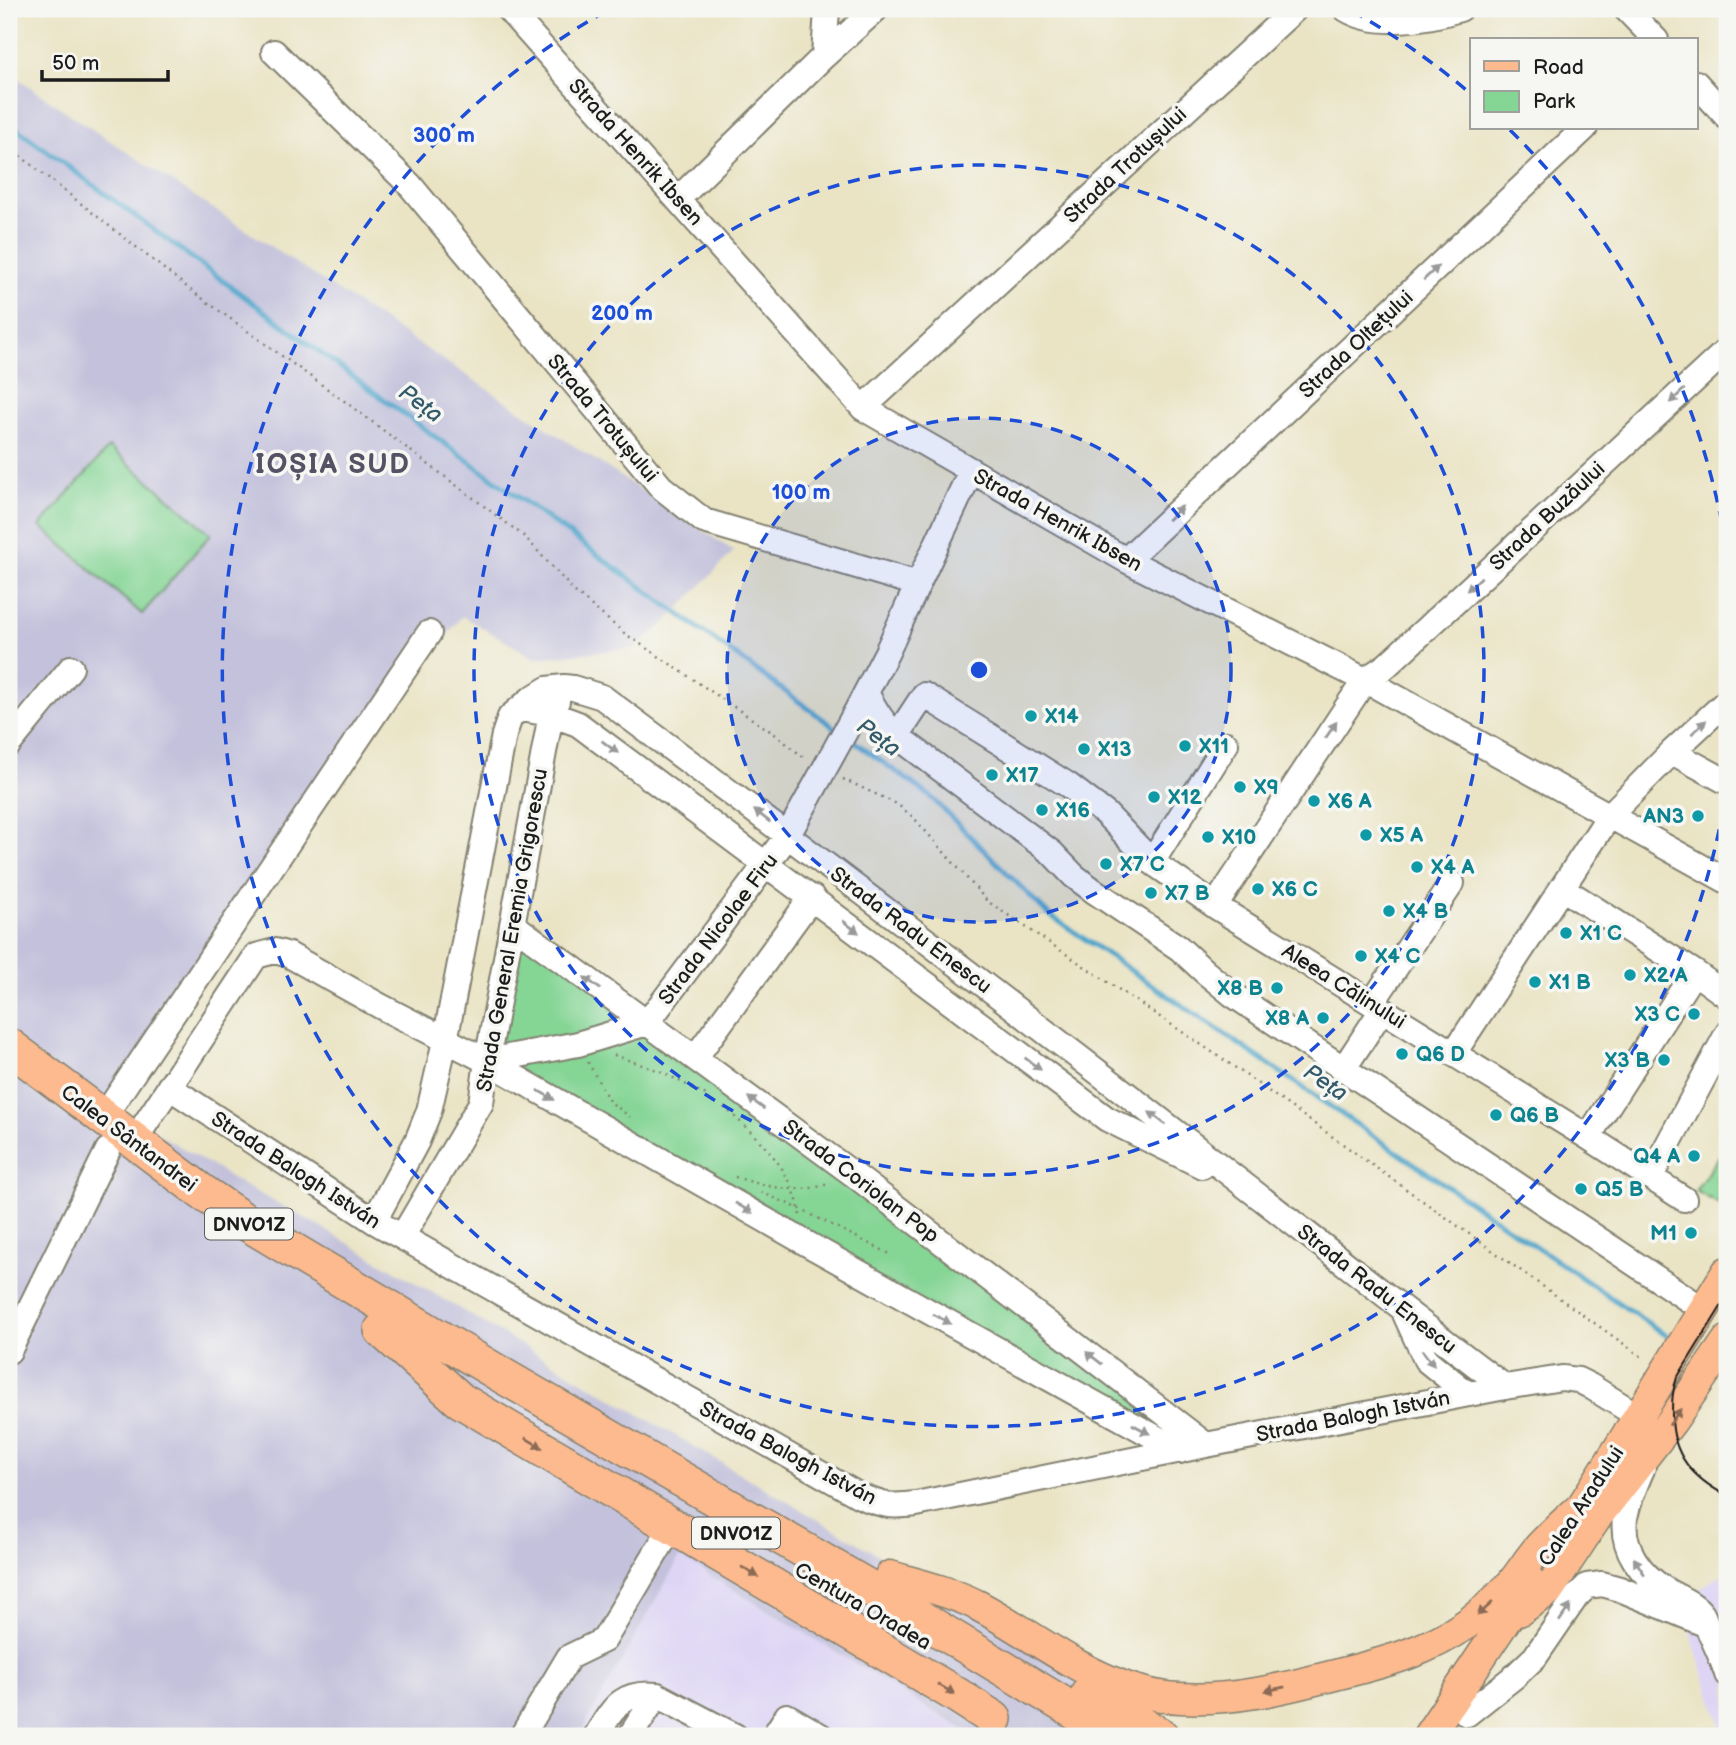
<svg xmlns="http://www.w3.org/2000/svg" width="1736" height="1745" viewBox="0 0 1736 1745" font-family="'Balsamiq Sans',sans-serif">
<rect width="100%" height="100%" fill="#f6f6f2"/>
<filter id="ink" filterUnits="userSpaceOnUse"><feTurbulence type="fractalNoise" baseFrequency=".0143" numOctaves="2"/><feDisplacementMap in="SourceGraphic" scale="14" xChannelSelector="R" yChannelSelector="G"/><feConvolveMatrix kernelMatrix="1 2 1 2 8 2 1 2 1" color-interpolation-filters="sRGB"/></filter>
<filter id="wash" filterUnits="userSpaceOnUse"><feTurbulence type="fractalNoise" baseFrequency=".00686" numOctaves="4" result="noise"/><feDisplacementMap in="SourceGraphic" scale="28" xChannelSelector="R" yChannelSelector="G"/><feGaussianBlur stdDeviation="1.57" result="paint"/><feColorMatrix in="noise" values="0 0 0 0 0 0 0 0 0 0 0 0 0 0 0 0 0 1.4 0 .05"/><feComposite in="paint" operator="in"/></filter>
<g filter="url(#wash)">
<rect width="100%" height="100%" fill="#eae4c5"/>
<!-- built -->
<path fill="#ded5f5" d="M680,1556L974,1736H579Z
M1727,1571V1736H1724L1680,1602Z"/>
<!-- industrial -->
<path fill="#c3c1db" d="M9,72L66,112L734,551L666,622L635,648L535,658L462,616L320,795L111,1105L245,1186L312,1222L1186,1736H974L680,1557L579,1736H9Z"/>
<!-- green -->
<path fill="#85d595" stroke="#507858" stroke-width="2" d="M109,447L211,534L142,614L40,526Z
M512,924L1206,1445L1180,1451L487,1061Z
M1727,1145V1208L1695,1191Z"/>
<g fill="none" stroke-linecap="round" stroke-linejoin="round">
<!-- stream -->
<path stroke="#4da5ca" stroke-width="5" d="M9,123L367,387L838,730
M849,738L930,796L1048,914L1673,1340"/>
</g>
</g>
<g filter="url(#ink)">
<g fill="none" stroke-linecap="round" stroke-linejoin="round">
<defs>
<path id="minor" d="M508,9L863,408L1126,560L1365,680L1727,881
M1346,9C1376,28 1428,19 1460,9
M1626,9L1656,40
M274,52L409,184L661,487L704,521L918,584L971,471
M824,56L827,9
M1696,83L1727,117
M678,199L824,56L876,9
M863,408L1295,9
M1126,560L1585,128
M866,693C875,709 883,724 897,736
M520,709L551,714L578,724L1107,1119L1202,1166
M9,744L71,668
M1672,752L1727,782
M1152,862L1226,744
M1562,888L1694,972L1727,996
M1215,906L1365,680L1386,666L1727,350
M512,924L853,1174L1206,1445
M1372,1003L1452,883
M647,1023L788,835L857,710L887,652L918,584
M1454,1053L1609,816L1672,752L1727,701
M695,1058L812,897
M487,1061L578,1044L647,1023
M1344,1068L1382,1010
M169,1087L374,1221L402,1237L860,1496C884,1506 890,1507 916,1504L1206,1445L1505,1387L1562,1378L1578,1380L1590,1386L1638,1416
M103,1118L429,633
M1588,1137L1694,972
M134,1141L256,956L275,951L289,955L380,1006L487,1061L804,1242L1180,1451
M1651,1176L1727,1034
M1684,1199L1588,1137L1215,906L1152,862L1106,814L1068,785L924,695L897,736L1052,853L1074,876L1094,891L1179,948L1205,972L1232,994L1704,1310
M374,1221L417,1141L429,1111L445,1041L504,735L510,717L531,699L547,689L564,687L573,688L602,697C819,858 1034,1022 1248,1188C1334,1254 1418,1322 1505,1387
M402,1237L481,1103L487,1061L551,714L557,701
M1405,1314L1426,1360L1468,1394
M9,1351L108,1150
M1643,1467C1636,1483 1628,1501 1625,1518C1621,1549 1641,1575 1666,1590C1677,1597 1694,1603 1702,1614C1704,1617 1705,1621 1706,1624C1714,1641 1722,1657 1727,1674
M1467,1714L1515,1676L1535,1657L1576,1597L1587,1586L1602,1584L1620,1589L1707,1625
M522,1736L569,1657L604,1640L672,1526
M596,1736C613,1709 620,1691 657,1695
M630,1736L657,1695L735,1736
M774,1736L787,1716L821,1736"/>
<path id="major" d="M1572,1521C1626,1440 1675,1355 1727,1272
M890,1576C918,1584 948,1591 975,1604C1020,1627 1061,1660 1108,1680C1131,1690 1154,1697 1180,1698C1231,1701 1281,1689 1331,1676C1379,1664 1426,1653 1468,1623C1483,1612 1498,1598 1511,1584C1521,1572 1529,1558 1540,1546C1553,1532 1568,1519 1582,1506
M1519,1611L1548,1591L1599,1514L1672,1421L1727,1341
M1428,1736L1531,1582"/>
<path id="highway" d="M9,1046L202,1192L252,1226L505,1377L897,1604L1115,1736
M382,1330L460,1400L955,1694L994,1719
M1089,1693L1161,1736"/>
</defs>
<!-- minor casing -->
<use href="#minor" stroke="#838070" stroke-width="28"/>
<!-- major casing -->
<use href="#major" stroke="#838070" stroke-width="33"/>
<!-- highway casing -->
<use href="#highway" stroke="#838070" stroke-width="38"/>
<!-- path -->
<path stroke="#838070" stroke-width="2.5" stroke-dasharray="2 5" stroke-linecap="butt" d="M9,147L192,291L347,403L525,537L575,592L624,633L776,735L807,760
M843,779L897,804L914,818L987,901L1233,1066L1645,1359
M614,1055L662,1072L710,1097
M588,1062L609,1101L630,1117
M724,1107C756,1136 795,1170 800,1216
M735,1177C767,1187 798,1195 831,1183
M761,1192L800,1209L890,1254"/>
<!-- minor -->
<use href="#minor" stroke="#fff" stroke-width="24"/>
<!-- major -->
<use href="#major" stroke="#fcba8e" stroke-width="30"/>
<!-- highway -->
<use href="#highway" stroke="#fcba8e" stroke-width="35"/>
<!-- tram -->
<path stroke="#1c1c1c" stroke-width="2" d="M1727,1297L1677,1378C1672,1390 1672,1402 1672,1415C1672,1456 1693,1478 1727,1496"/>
</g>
<!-- one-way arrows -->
<defs><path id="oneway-solid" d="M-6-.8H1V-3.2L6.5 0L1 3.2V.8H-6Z" transform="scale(1.75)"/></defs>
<g fill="#999">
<use href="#oneway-solid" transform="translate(1431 273) rotate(-43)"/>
<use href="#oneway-solid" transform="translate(1677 396) rotate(137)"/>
<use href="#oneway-solid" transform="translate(1175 513) rotate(-43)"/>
<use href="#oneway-solid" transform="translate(1474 584) rotate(137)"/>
<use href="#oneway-solid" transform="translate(1699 727) rotate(-43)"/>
<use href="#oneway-solid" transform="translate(1331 730) rotate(-56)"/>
<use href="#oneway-solid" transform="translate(610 747) rotate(37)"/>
<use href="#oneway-solid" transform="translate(762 816) rotate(-143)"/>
<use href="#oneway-solid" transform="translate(851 927) rotate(37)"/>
<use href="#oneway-solid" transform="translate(592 983) rotate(-144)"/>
<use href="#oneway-solid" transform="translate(1033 1064) rotate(37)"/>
<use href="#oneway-solid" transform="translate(546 1095) rotate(30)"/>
<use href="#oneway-solid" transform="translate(756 1103) rotate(-144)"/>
<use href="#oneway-solid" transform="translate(1157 1118) rotate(-143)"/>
<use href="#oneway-solid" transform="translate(744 1208) rotate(30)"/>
<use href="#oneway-solid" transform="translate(942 1319) rotate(29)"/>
<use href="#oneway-solid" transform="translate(1094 1358) rotate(-142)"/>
<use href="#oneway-solid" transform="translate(1428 1358) rotate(52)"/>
<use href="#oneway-solid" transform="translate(1141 1429) rotate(29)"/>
<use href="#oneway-solid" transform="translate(1639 1566) rotate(-123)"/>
<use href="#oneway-solid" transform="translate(1565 1613) rotate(-56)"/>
</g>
<g fill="#8c6b55">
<use href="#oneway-solid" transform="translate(1675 1417) rotate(-55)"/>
<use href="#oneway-solid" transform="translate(534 1443) rotate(31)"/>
<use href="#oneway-solid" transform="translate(750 1572) rotate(31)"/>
<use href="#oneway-solid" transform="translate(1485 1609) rotate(138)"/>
<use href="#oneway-solid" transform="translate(946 1689) rotate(31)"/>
<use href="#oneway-solid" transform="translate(1275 1689) rotate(168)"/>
</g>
</g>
<!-- distance rings -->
<circle cx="979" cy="670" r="252" fill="#1d4ed8" fill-opacity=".12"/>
<g fill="none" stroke="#1d4ed8" stroke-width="3.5" stroke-dasharray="12 9">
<circle cx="979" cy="670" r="252"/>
<circle cx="979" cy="670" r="505"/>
<path d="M1727 788A757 757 0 1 1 606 11M1352 11A757 757 0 0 1 1471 94M1510 130A757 757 0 0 1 1727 552"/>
</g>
<!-- markers -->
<g fill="#0f9aa8" stroke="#f6f6f2" stroke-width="2.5">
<circle cx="1031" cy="716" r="7"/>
<circle cx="1185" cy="746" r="7"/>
<circle cx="1084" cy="749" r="7"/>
<circle cx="992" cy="775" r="7"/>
<circle cx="1240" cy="787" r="7"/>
<circle cx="1154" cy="797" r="7"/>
<circle cx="1314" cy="801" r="7"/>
<circle cx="1042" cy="810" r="7"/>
<circle cx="1698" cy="816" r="7"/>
<circle cx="1366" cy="835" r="7"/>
<circle cx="1208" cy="837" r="7"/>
<circle cx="1106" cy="864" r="7"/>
<circle cx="1417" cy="867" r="7"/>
<circle cx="1258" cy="889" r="7"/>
<circle cx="1151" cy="893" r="7"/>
<circle cx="1389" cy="911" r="7"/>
<circle cx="1566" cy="933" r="7"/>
<circle cx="1361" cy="956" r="7"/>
<circle cx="1630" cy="975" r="7"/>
<circle cx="1535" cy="982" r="7"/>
<circle cx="1277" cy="988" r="7"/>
<circle cx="1694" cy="1014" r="7"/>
<circle cx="1323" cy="1018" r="7"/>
<circle cx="1402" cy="1054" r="7"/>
<circle cx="1664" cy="1060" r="7"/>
<circle cx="1496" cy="1115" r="7"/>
<circle cx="1694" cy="1156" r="7"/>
<circle cx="1581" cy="1189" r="7"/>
<circle cx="1691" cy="1233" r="7"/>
</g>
<g text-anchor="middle" stroke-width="7" stroke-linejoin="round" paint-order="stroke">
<!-- shield labels -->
<g fill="#f6f6f2" stroke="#5d5d5c" stroke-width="2">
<rect x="205" y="1208.5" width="88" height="31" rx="5"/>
<rect x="692" y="1517.5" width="88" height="31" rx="5"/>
</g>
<g font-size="19" font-weight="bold" fill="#1c1c1c">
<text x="249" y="1231">DNVO1Z</text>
<text x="736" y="1540">DNVO1Z</text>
</g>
<!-- street labels -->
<g font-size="21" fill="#1c1c1c" stroke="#f6f6f2">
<text transform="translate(636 152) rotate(48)" y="7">Strada Henrik Ibsen</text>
<text transform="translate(1125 165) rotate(-43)" y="7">Strada Trotușului</text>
<text transform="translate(1356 344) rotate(-43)" y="7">Strada Oltețului</text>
<text transform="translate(603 418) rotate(50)" y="7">Strada Trotușului</text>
<text transform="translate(1547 516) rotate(-43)" y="7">Strada Buzăului</text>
<text transform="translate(1058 520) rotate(29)" y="7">Strada Henrik Ibsen</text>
<text transform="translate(718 929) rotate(-53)" y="7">Strada Nicolae Firu</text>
<text transform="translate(512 930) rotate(-80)" y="7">Strada General Eremia Grigorescu</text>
<text transform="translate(911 930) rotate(37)" y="7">Strada Radu Enescu</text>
<text transform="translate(1344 986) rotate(32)" y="7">Aleea Călinului</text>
<text transform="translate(129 1138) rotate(37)" y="7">Calea Sântandrei</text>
<text transform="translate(296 1170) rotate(33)" y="7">Strada Balogh István</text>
<text transform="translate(861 1181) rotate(37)" y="7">Strada Coriolan Pop</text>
<text transform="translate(1377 1289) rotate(38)" y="7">Strada Radu Enescu</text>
<text transform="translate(1353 1416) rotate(-11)" y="7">Strada Balogh István</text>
<text transform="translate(788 1453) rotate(28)" y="7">Strada Balogh István</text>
<text transform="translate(1581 1506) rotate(-57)" y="7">Calea Aradului</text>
<text transform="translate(863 1606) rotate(30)" y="7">Centura Oradea</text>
</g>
<!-- culture labels -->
<g font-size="21" font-weight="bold" fill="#0d838f" stroke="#f6f6f2" text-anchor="start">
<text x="1045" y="723">X14</text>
<text x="1199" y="753">X11</text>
<text x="1098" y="756">X13</text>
<text x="1006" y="782">X17</text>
<text x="1254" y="794">X9</text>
<text x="1168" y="804">X12</text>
<text x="1328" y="808">X6 A</text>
<text x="1056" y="817">X16</text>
<text x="1684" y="823" text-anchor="end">AN3</text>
<text x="1380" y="842">X5 A</text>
<text x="1222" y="844">X10</text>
<text x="1120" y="871">X7 C</text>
<text x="1431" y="874">X4 A</text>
<text x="1272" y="896">X6 C</text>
<text x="1165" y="900">X7 B</text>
<text x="1403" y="918">X4 B</text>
<text x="1580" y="940">X1 C</text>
<text x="1375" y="963">X4 C</text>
<text x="1644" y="982">X2 A</text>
<text x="1549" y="989">X1 B</text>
<text x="1263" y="995" text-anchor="end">X8 B</text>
<text x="1680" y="1021" text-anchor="end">X3 C</text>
<text x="1309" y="1025" text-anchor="end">X8 A</text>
<text x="1416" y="1061">Q6 D</text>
<text x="1650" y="1067" text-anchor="end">X3 B</text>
<text x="1510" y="1122">Q6 B</text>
<text x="1680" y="1163" text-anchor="end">Q4 A</text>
<text x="1595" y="1196">Q5 B</text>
<text x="1677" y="1240" text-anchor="end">M1</text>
</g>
<!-- water labels -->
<g font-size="23" font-style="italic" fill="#325a6a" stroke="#f6f6f2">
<text transform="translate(421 403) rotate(36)" y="8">Peța</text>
<text transform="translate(879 737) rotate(36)" y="8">Peța</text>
<text transform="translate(1326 1082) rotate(34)" y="8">Peța</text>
</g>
<!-- district labels -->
<g font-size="28" font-weight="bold" letter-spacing="2" fill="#565266" stroke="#f6f6f2">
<text x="333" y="473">IOȘIA SUD</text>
</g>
</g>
<circle cx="979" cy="670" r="10" fill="#1d4ed8" stroke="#f6f6f2" stroke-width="3.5"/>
<g font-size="21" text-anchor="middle" font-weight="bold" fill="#1d4ed8" stroke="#f6f6f2" stroke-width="7" stroke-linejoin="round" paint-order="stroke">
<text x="444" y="142">300 m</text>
<text x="622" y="320">200 m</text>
<text x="801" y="499">100 m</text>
</g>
<!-- margin -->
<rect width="1736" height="1745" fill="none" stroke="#f6f6f2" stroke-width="35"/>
<!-- legend -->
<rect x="1470" y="38" width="228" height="91" fill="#f6f6f2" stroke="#9f9f9c" stroke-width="2"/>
<rect x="1484" y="61" width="35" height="10" fill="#fcba8e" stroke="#9f9f9c" stroke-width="2"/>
<text x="1533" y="74" font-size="21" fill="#1c1c1c">Road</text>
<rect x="1484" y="91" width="35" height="21" fill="#85d595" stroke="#9f9f9c" stroke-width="2"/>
<text x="1533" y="108" font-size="21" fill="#1c1c1c">Park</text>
<!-- scale -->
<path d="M42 70v10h126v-10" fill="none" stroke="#1c1c1c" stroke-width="3.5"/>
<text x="52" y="70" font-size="21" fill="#1c1c1c" stroke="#f6f6f2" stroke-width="5" paint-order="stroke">50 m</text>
</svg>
